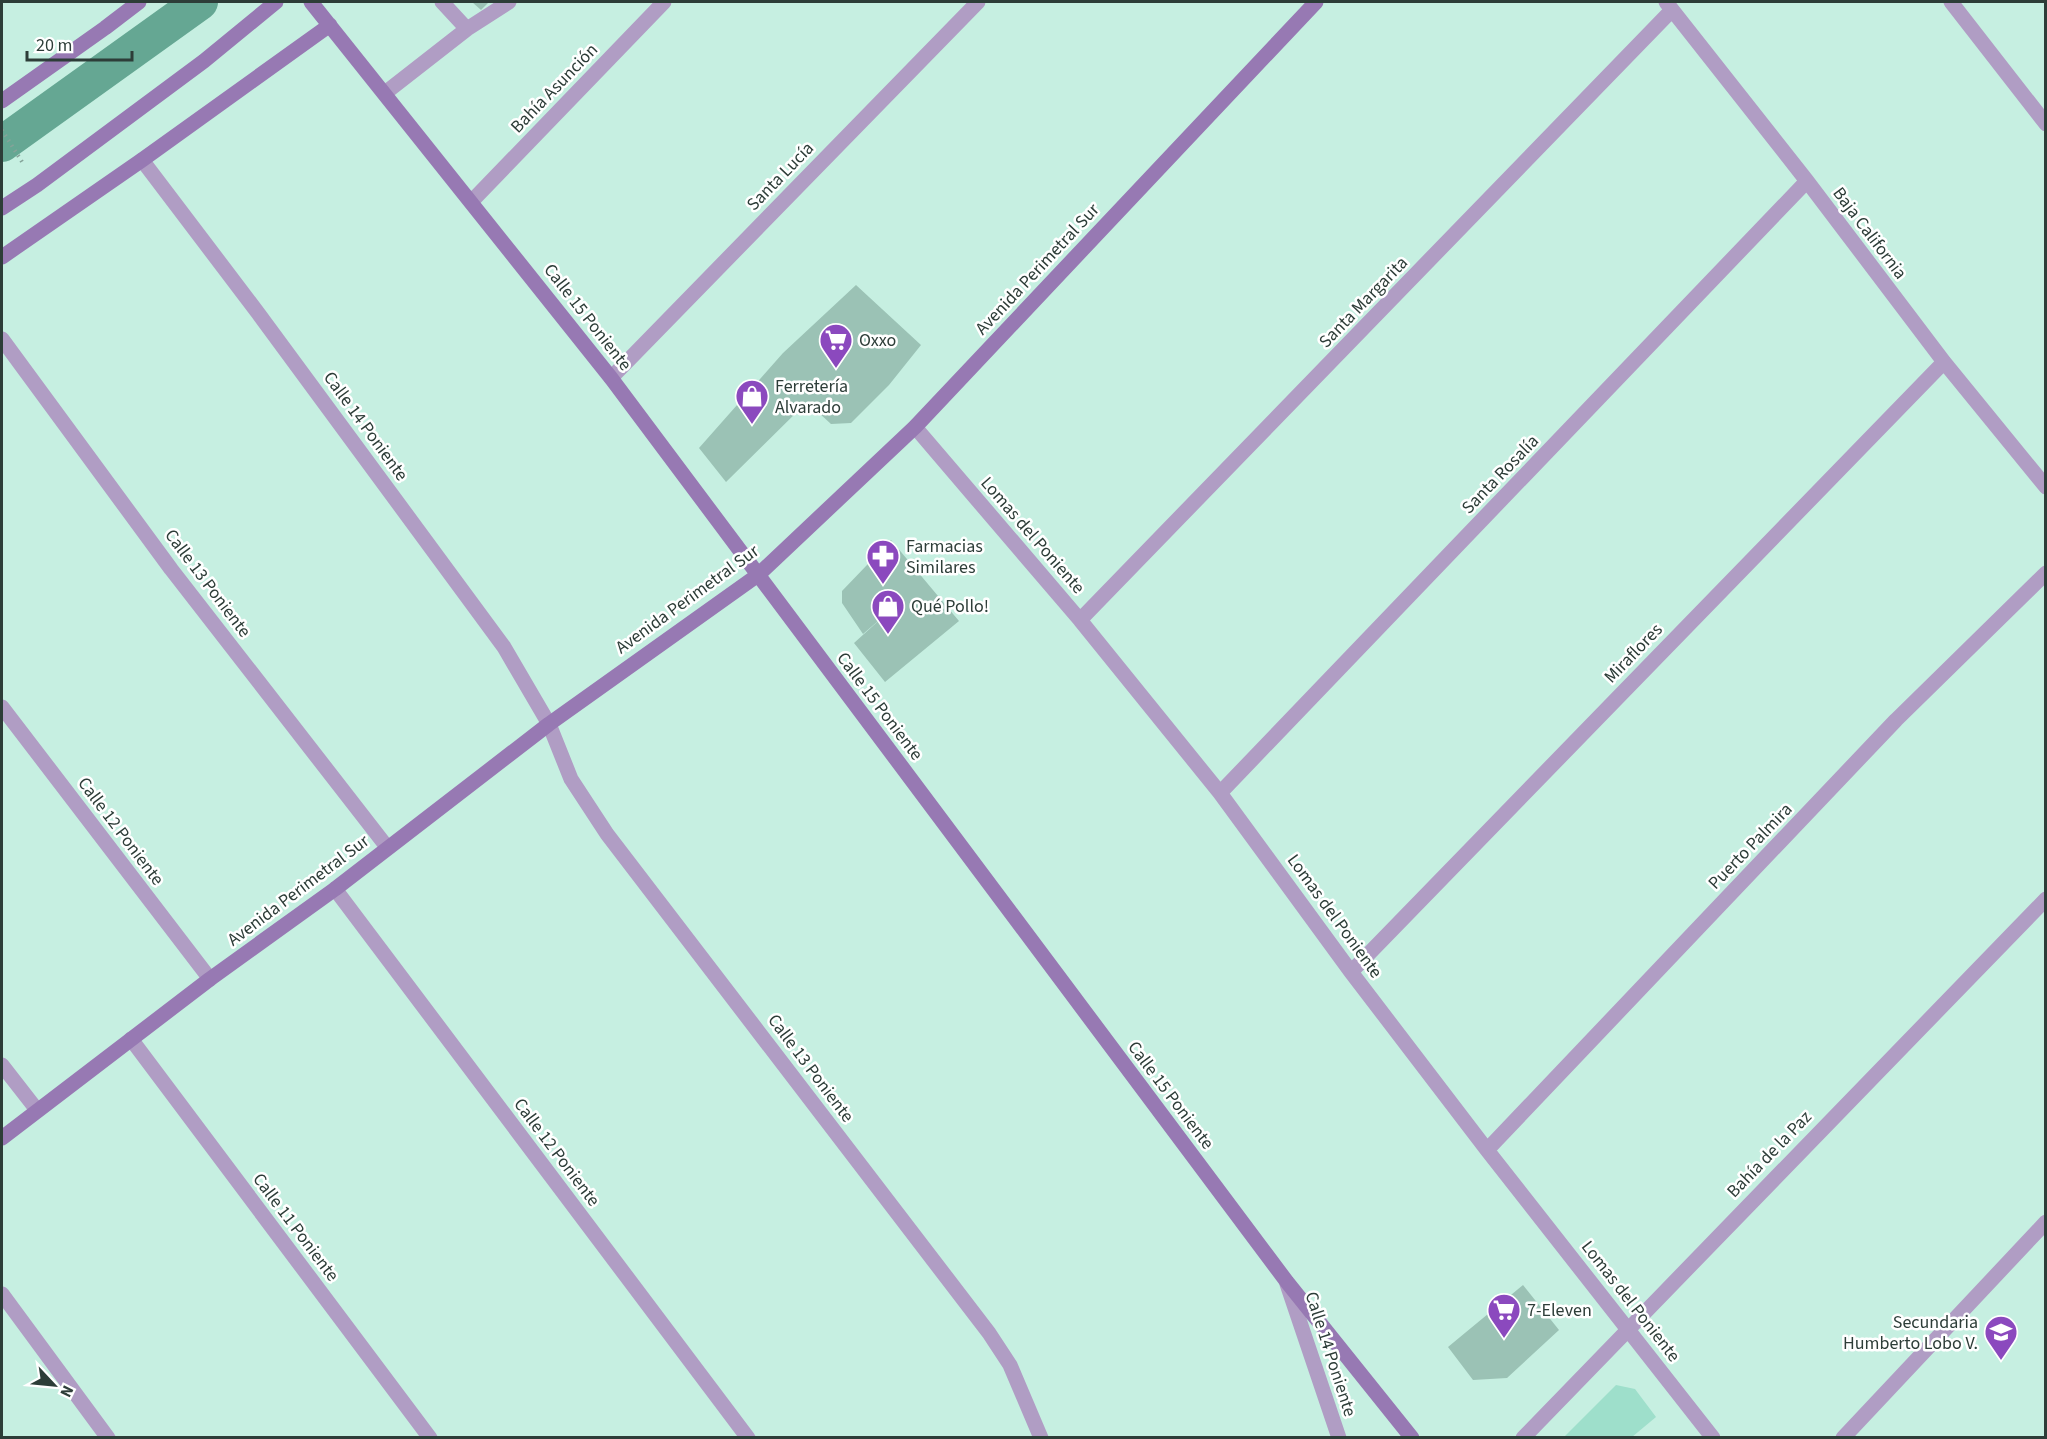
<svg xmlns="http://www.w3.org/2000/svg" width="2047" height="1439" viewBox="0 0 2047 1439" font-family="'Source Sans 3',sans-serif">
<rect width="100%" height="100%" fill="#c6efe1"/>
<!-- green -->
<path fill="#9edfcb" d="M1616,1385L1635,1389L1656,1417L1632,1437H1564Z"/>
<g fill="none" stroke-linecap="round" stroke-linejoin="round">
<!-- canal -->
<path stroke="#65a793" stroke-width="36" d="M2,144L200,2"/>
</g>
<!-- building -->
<path fill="#9bc2b5" d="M472,2H489L481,10Z
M856,285L921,345L889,385L851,423L831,424L807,402L726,482L699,448L783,353Z
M891,540L959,621L885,682L854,643L885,615L863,634L842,603V591Z
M1523,1285L1559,1330L1507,1378L1473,1380L1448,1347Z"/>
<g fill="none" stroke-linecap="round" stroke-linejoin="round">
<!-- path -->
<path stroke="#85a399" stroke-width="4" stroke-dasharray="1.5 4.5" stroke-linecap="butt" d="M2,130L24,165"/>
<!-- lane -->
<path stroke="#b09dc4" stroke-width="15" d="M442,2L467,29
M385,93L467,29L509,2"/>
<!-- street -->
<path stroke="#b09dc4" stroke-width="15" d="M1666,2L1807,181L1944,362L2046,487
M1951,2L2046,124
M142,160L258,313L504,647L549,724L571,779L607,834L989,1333L1010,1365L1041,1438
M472,201L664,2
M2,339L171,569L387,847
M611,378L978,2
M915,427L1080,620L1220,793L1351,972L1487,1150L1713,1438
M1080,620L1672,10
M2,707L210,979
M1220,793L1807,181
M335,889L748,1438
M1351,972L1944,362
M131,1039L430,1438
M2,1065L37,1110
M1487,1150L1896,720L2046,573
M1287,1284L1339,1438
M2,1294L108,1438
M1523,1438L2046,899
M1843,1438L2046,1222"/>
<!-- secondary -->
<path stroke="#9779b3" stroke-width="15" d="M311,2L611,378L1287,1282L1412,1438
M2,101L105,28L139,2
M2,208L37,185L204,61L276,2
M2,257L142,160L330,25
M2,1138L210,979L335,889L549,724L758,575L915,427L1316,2"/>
</g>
<!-- icons -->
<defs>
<symbol id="supermarket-pin" viewBox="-11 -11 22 30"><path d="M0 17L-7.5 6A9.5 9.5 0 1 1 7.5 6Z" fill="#8b49be" stroke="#fff"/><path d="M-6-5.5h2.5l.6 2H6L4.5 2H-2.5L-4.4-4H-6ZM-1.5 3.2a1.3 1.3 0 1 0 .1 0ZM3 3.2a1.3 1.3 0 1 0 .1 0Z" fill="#fff"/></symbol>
<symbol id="shop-pin" viewBox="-11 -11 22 30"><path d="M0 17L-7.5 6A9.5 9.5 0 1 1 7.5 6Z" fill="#8b49be" stroke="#fff"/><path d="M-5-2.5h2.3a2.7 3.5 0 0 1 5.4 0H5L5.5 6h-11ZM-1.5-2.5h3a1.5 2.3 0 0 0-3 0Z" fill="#fff"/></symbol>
<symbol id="pharmacy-pin" viewBox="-11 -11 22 30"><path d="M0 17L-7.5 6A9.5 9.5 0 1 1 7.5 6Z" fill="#8b49be" stroke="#fff"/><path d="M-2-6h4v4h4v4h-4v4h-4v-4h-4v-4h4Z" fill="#fff"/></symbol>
<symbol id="school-pin" viewBox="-11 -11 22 30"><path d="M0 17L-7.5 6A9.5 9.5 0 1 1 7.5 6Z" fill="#8b49be" stroke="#fff"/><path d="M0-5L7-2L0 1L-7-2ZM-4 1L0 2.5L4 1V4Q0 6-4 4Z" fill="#fff"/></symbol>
</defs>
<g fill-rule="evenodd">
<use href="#supermarket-pin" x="817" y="321" width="38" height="52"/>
<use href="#shop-pin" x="733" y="377" width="38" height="52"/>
<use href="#pharmacy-pin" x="864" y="537" width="38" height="52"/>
<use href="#shop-pin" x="869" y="587" width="38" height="52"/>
<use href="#supermarket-pin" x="1485" y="1291" width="38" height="52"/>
<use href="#school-pin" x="1982" y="1313" width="38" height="52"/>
</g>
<g text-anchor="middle" stroke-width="5" stroke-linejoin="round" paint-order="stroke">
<!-- street labels -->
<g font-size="18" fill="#2d3d38" stroke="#fff">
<text transform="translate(554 88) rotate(-46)" y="6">Bahía Asunción</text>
<text transform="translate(780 176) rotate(-46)" y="6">Santa Lucía</text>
<text transform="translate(1870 233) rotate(53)" y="6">Baja California</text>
<text transform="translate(1037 269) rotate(-47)" y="6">Avenida Perimetral Sur</text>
<text transform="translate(1363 302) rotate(-46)" y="6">Santa Margarita</text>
<text transform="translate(588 317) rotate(52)" y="6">Calle 15 Poniente</text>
<text transform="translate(366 426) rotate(54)" y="6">Calle 14 Poniente</text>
<text transform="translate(1500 474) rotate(-46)" y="6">Santa Rosalía</text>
<text transform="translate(1033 535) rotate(49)" y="6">Lomas del Poniente</text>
<text transform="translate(208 583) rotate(53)" y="6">Calle 13 Poniente</text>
<text transform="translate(687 599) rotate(-36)" y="6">Avenida Perimetral Sur</text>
<text transform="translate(1633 653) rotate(-46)" y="6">Miraflores</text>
<text transform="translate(880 706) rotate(53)" y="6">Calle 15 Poniente</text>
<text transform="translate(121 831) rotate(53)" y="6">Calle 12 Poniente</text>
<text transform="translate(1750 846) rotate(-46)" y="6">Puerto Palmira</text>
<text transform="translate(298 890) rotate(-37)" y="6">Avenida Perimetral Sur</text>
<text transform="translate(1335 916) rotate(54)" y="6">Lomas del Poniente</text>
<text transform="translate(811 1068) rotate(53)" y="6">Calle 13 Poniente</text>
<text transform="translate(1171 1095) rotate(53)" y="6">Calle 15 Poniente</text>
<text transform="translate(557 1152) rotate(53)" y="6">Calle 12 Poniente</text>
<text transform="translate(1769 1154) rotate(-46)" y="6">Bahía de la Paz</text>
<text transform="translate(296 1227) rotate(53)" y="6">Calle 11 Poniente</text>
<text transform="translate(1631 1301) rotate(52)" y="6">Lomas del Poniente</text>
<text transform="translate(1331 1354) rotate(72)" y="6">Calle 14 Poniente</text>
</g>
<!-- poi labels -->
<g font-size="18" fill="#2d3d38" stroke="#fff" text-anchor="start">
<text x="859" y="346">Oxxo</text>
<text x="775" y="392">Ferretería<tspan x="775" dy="21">Alvarado</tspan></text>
<text x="906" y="552">Farmacias<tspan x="906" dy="21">Similares</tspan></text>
<text x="911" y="612">Qué Pollo!</text>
<text x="1527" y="1316">7-Eleven</text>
<text x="1978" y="1328" text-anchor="end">Secundaria<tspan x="1978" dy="21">Humberto Lobo V.</tspan></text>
</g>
</g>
<!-- border -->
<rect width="2047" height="1439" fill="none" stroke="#2d3d38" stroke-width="6"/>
<!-- north arrow -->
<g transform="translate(54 1385) rotate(116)" stroke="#ffffff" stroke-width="4.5" paint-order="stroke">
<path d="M0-4.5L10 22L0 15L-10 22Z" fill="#2d3d38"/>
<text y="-9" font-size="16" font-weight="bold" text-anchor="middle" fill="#2d3d38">N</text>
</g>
<!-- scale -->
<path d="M27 51v9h105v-9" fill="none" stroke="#2d3d38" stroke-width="3"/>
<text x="36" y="51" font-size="18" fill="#2d3d38" stroke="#ffffff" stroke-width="4.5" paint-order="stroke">20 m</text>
</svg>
